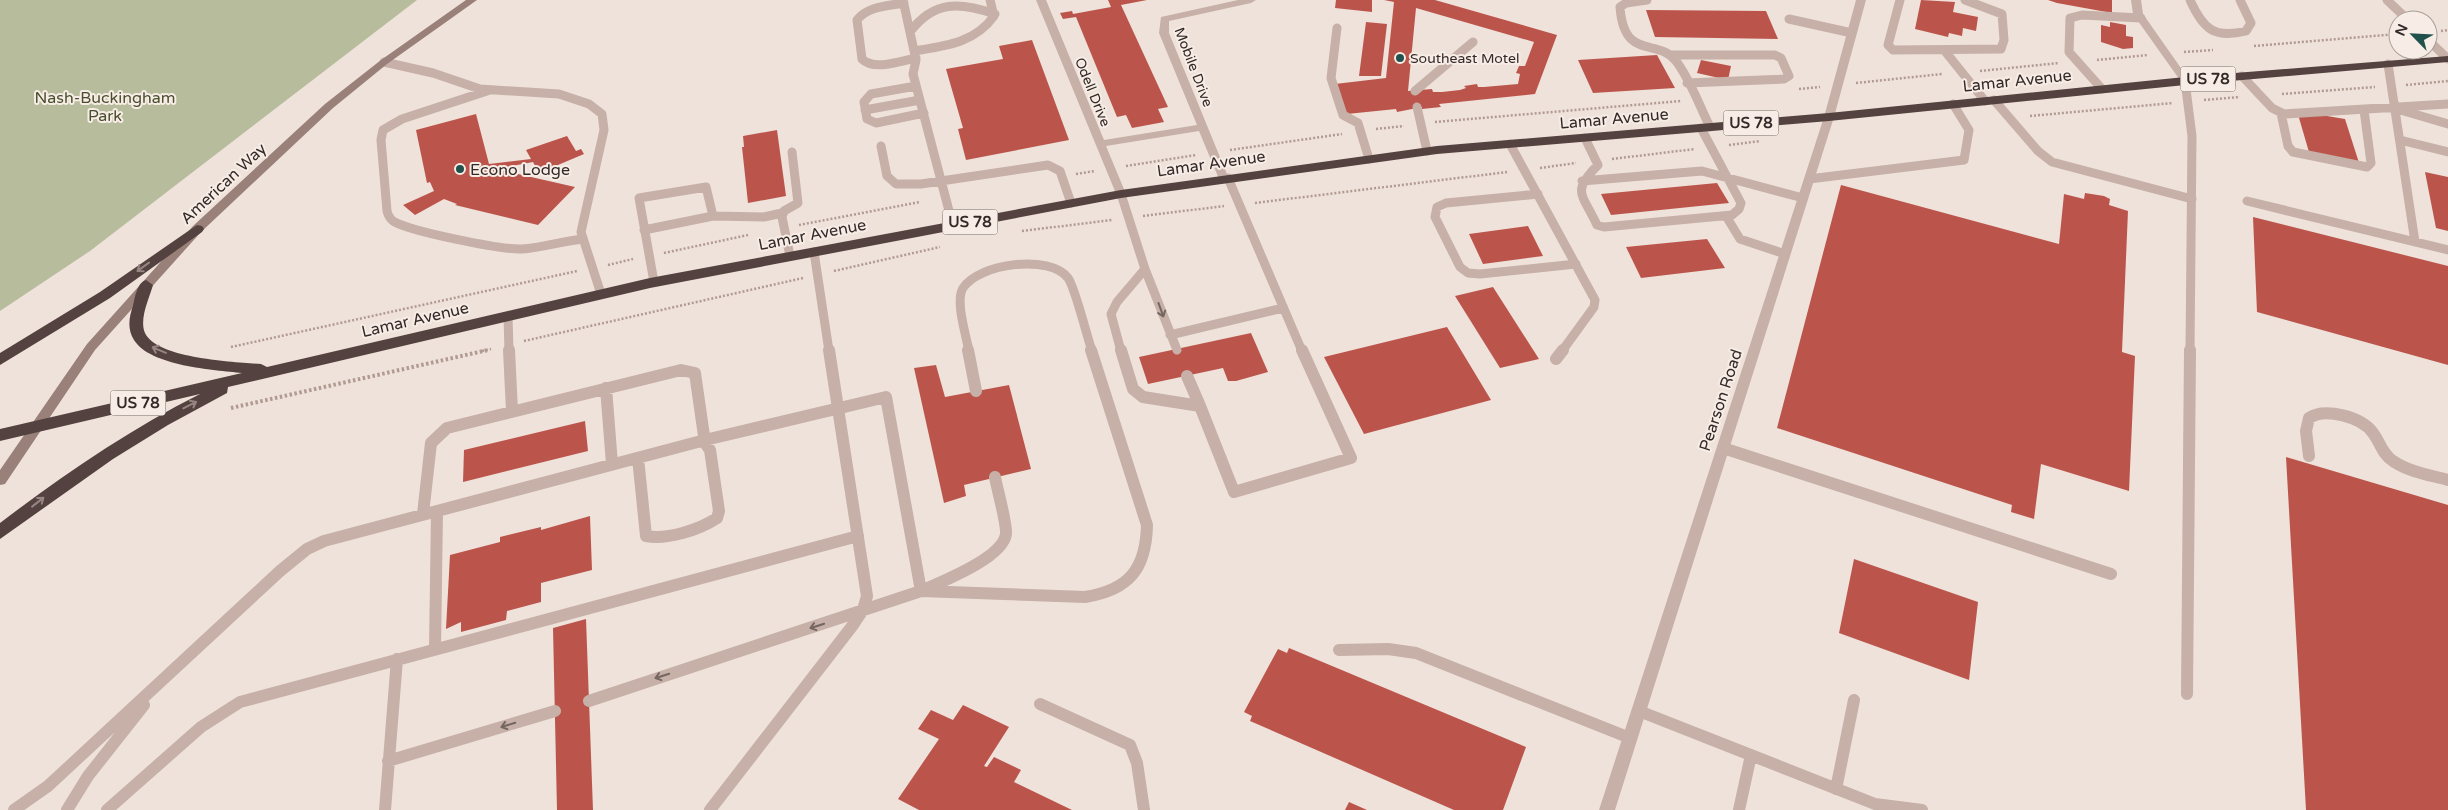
<svg xmlns="http://www.w3.org/2000/svg" width="2448" height="810" viewBox="0 0 2448 810" font-family="'Varela Round',sans-serif">
<rect width="100%" height="100%" fill="#efe2da"/>
<!-- green -->
<path fill="#b7bc9c" d="M0,0H417L90,251L0,311Z"/>
<!-- building -->
<path fill="#bb554c" fill-rule="evenodd" d="M1108,0H1147L1121,5L1168,107L1158,109L1164,122L1132,128L1126,115L1117,117L1076,17L1063,19L1060,13L1072,11L1073,14L1111,7Z
M1336,0H1372V12L1335,8Z
M1384,0H1435L1557,35L1535,94L1439,104L1441,107L1422,109V107L1397,112L1396,109L1347,114L1335,84L1386,78L1394,2ZM1416,8L1534,42L1525,66H1519L1516,73L1520,74L1518,84L1484,87H1478L1477,84L1464,86L1466,88L1460,90L1442,92H1433L1432,89L1408,91Z
M1921,0L1955,2L1953,12L1978,17L1976,31L1963,28L1962,36L1949,33L1948,37L1915,29Z
M2048,0H2112V13L2057,3Z
M1646,10L1766,11L1778,39L1655,37Z
M1366,22L1387,24L1381,76H1359Z
M2110,22L2126,25V36L2133,37V48L2123,49L2101,42V25L2110,27Z
M1032,40L1069,140L966,160L958,129L963,128L946,69L1003,59L999,46Z
M1657,55L1675,88L1593,93L1578,60Z
M1701,60L1731,66L1728,80L1697,73Z
M2297,111L2345,119L2361,169L2311,159Z
M476,114L489,164L531,159L526,150L567,136L576,151L581,149L584,154L539,173L533,162L496,169L575,187L538,225L455,205L457,204L444,199L415,215L403,205L434,191L430,182L427,183L416,130Z
M777,130L786,196L748,203L742,147H744L743,136Z
M2425,172L2448,177V231L2436,228Z
M1717,183L1729,203L1611,215L1601,194Z
M1841,185L2059,244L2064,194L2084,199L2085,193L2104,196L2110,199L2109,205L2128,211L2122,352L2135,356L2129,491L2041,464L2034,519L2011,512L2012,505L1777,428Z
M2253,217L2448,266V365L2257,312Z
M1528,226L1543,256L1483,264L1469,234Z
M1707,239L1725,268L1641,278L1626,247Z
M1493,287L1539,359L1500,368L1455,296Z
M1447,327L1491,400L1364,434L1324,357Z
M1251,333L1268,372L1236,381H1228L1223,368L1148,384L1139,357Z
M936,365L945,397L1009,385L1031,469L964,485L966,496L944,503L914,368Z
M585,421L588,451L463,482L464,450Z
M2286,457L2448,505V810H2306Z
M590,516L592,570L541,583V602L507,611L506,620L461,632V622L446,629L450,555L500,542V537L541,527V530Z
M1854,559L1978,602L1969,680L1839,633Z
M586,619L593,810H557L553,628Z
M1289,648L1526,747L1503,810H1454L1250,721L1252,716L1244,712L1278,649L1287,653Z
M963,705L1009,727L984,766L987,767L994,757L1021,770L1014,782L1072,810H919L898,799L939,739L918,729L931,710L953,720Z
M1349,802L1367,810H1345Z"/>
<g fill="none" stroke-linecap="round" stroke-linejoin="round">
<!-- path-far1 -->
<path stroke="#b19a92" stroke-width="2.5" stroke-dasharray="2 2" stroke-linecap="butt" d="M2441,31L2448,30
M2254,46L2398,34
M2184,52L2213,50
M2097,60L2148,55
M1980,71L2059,63
M1856,83L1942,74
M2406,85L2448,81
M1799,89L1820,87
M2282,94L2375,87
M2204,100L2240,97
M2030,116L2173,103
M1435,122L1681,101
M1376,129L1404,126
M1729,145L1760,141
M1230,150L1342,134
M1612,159L1695,149
M1126,166L1196,155
M1540,168L1576,163
M1076,174L1095,171
M1255,203L1507,172
M1143,216L1224,206
M799,225L920,202
M1022,231L1112,220
M664,253L748,235
M608,265L633,259
M834,271L940,247
M524,341L803,278
M231,347L577,271
M482,351L491,349"/>
<!-- path -->
<path stroke="#b19a92" stroke-width="4" stroke-dasharray="2.5 2.5" stroke-linecap="butt" d="M231,408L488,350"/>
<!-- lane-far1 -->
<path stroke="#c6b0a7" stroke-width="9" d="M903,0L916,60L913,74L953,226
M1647,0L1626,3L1620,7C1624,62 1658,37 1676,61C1690,79 1700,107 1710,127
M1900,0L1888,45L1893,50L2001,49L2004,40L2002,14L1965,0
M2190,0C2203,29 2214,39 2246,31L2251,23L2240,0
M2387,0L2408,20
M904,3C888,6 868,6 857,20L862,59C874,71 901,61 916,58
M1789,19L1852,33
M1337,28L1331,78L1343,115L1358,123L1369,159
M910,32C934,0 960,2 995,14
M2428,40L2448,59
M1944,50L1985,101
M914,51C945,46 975,43 994,16L990,0
M1670,55H1775L1781,58L1789,76L1784,79L1687,83
M384,62L433,73L480,89L559,94L589,104L602,114L604,130L581,232L601,294
M2388,64L2415,242
M2242,76L2272,108L2284,114L2448,104
M2185,81L2192,136L2190,351
M916,86L871,94L864,102L867,119L876,123L924,113
M2102,89L2069,52L2070,18L2082,15L2141,18
M487,91L402,119L383,130L381,140L387,211C388,215 389,218 393,221C408,231 502,250 522,249C542,248 562,241 583,239
M1415,91L1473,42
M1994,100L2038,151L2052,162L2192,199
M1417,107L1427,151
M2397,109L2448,124
M865,110L920,100
M2281,113L2288,146L2293,152L2367,167L2371,163L2364,110
M1585,138L1598,165C1571,192 1582,193 1597,225L1604,227L1732,215L1739,209L1741,203L1701,128
M2400,140L2448,152
M1510,144L1595,300L1594,307L1562,351
M881,146L887,176L896,184H921L1048,165L1060,171L1071,203
M1228,178L1302,351
M1809,179L1964,160L1969,130L1953,104
M1582,181L1702,171L1803,198
M1121,194L1145,269L1117,302L1111,314L1121,351
M1538,194L1446,203L1437,207L1435,217L1460,267L1468,273L1480,274L1576,264
M2247,201L2448,250
M1726,216L1740,239L1785,254
M644,230L713,216L764,217L782,213
M814,252L829,351
M790,256L782,217L784,211L798,203L792,152
M1145,269L1177,350
M654,282L639,198L706,187L713,216
M508,316L509,351
M1170,335L1283,308
M969,351C966,335 955,301 963,288C979,263 1050,254 1068,278C1075,287 1087,337 1092,351"/>
<!-- lane -->
<path stroke="#c6b0a7" stroke-width="12" d="M509,350L512,411
M968,350L976,391
M1121,350L1133,389L1143,397L1200,406L1234,492L1351,458L1302,350
M1556,359L1563,350
M1187,376L1200,406
M606,388L612,464
M1723,448L2111,574
M2309,456L2306,431L2309,418C2325,407 2362,417 2373,433C2380,442 2382,454 2393,461C2409,472 2430,475 2448,480
M423,514L431,443L447,428L681,370L695,373L705,443L710,450L719,511L717,518C699,530 667,540 646,536L638,458
M435,649L437,511
M1339,650L1388,649L1416,653L1630,738
M2187,694L2190,350
M589,701L921,591L1085,597C1129,590 1146,569 1147,525L1091,350
M1040,704L1130,745L1137,763L1144,810
M1639,711L1875,804L1922,810
M388,761L555,711
M1836,789L1854,700
M14,810L48,786L280,571L307,549L324,541L705,440L886,397L921,591C941,582 1003,558 1006,534C1007,523 997,489 995,477
M67,810L88,776L144,705
M107,810L201,727L240,702L858,536
M385,810L397,659
M710,810L853,625L863,610L867,596L829,350
M1739,810L1751,755"/>
<!-- street -->
<path fill="#c6b0a7" fill-rule="evenodd" d="M1036,0H1046L1104,140L1197,125L1159,33L1161,17L1238,0H1256L1251,3L1169,21V33L1229,179L1228,181L1224,182L1219,179L1199,131L1106,146L1126,194L1125,196H1117Z
M1856,0H1866L1834,117L1615,810H1599L1824,117Z
M2131,0H2141L2143,14L2190,81L2188,83H2182L2133,14Z"/>
<!-- secondary -->
<path fill="#998079" fill-rule="evenodd" d="M466,0H477L387,64L333,108L201,232L95,350L5,484L0,485V470L87,344L193,226L325,104L381,60Z"/>
<!-- highway -->
<path fill="#53423f" fill-rule="evenodd" d="M2448,56V62L2185,85L1829,121L1437,154L1121,198L650,288L228,387L227,393L168,425L113,459L0,539V523C63,475 129,430 200,394L0,441V429L242,373C214,370 150,366 134,340C127,329 129,317 133,306C135,297 137,283 146,280L153,285C149,299 139,319 145,333C157,359 236,362 261,364L267,367L650,278L1121,190L1437,146L1829,113L2185,77Z
M197,225L202,226L204,229L202,232L110,298L0,365V353L100,292Z"/>
</g>
<!-- one-way arrows -->
<defs><path id="oneway-shaft" d="M-6 0H5M1.5-3L5.5 0L1.5 3" fill="none" stroke-width="1.6" stroke-linecap="round" stroke-linejoin="round" transform="scale(1.25)"/></defs>
<g stroke="#958682">
<use href="#oneway-shaft" transform="translate(143 267) rotate(144)"/>
<use href="#oneway-shaft" transform="translate(159 350) rotate(-157)"/>
<use href="#oneway-shaft" transform="translate(190 405) rotate(-27)"/>
<use href="#oneway-shaft" transform="translate(38 502) rotate(-38)"/>
</g>
<g stroke="#756661">
<use href="#oneway-shaft" transform="translate(1161 310) rotate(70)"/>
<use href="#oneway-shaft" transform="translate(817 626) rotate(162)"/>
<use href="#oneway-shaft" transform="translate(662 676) rotate(162)"/>
<use href="#oneway-shaft" transform="translate(508 725) rotate(163)"/>
</g>
<!-- markers -->
<g fill="#20514c" stroke="#f7ede6" stroke-width="2">
<circle cx="1400" cy="58" r="5"/>
<circle cx="460" cy="169" r="5"/>
</g>
<g text-anchor="middle" stroke-width="4" stroke-linejoin="round" paint-order="stroke">
<!-- far-poi labels -->
<g font-size="14" fill="#332927" stroke="#f7ede6" text-anchor="start">
<text x="1410" y="63">Southeast Motel</text>
</g>
<!-- far-street labels -->
<g font-size="14" fill="#332927" stroke="#f7ede6">
<text transform="translate(1194 67) rotate(69)" y="5">Mobile Drive</text>
<text transform="translate(1093 92) rotate(68)" y="5">Odell Drive</text>
</g>
<!-- shield labels -->
<g fill="#f7ede6" stroke="#6e6460" stroke-width="1">
<rect x="2180.5" y="66.5" width="55" height="25" rx="4"/>
<rect x="1723.5" y="110.5" width="55" height="25" rx="4"/>
<rect x="942.5" y="209.5" width="55" height="25" rx="4"/>
<rect x="110.5" y="390.5" width="55" height="25" rx="4"/>
</g>
<g font-size="15" font-weight="bold" fill="#332927">
<text x="2208" y="84">US 78</text>
<text x="1751" y="128">US 78</text>
<text x="970" y="227">US 78</text>
<text x="138" y="408">US 78</text>
</g>
<!-- street labels -->
<g font-size="16" fill="#332927" stroke="#f7ede6">
<text transform="translate(2017 80) rotate(-6)" y="6">Lamar Avenue</text>
<text transform="translate(1614 118) rotate(-5)" y="6">Lamar Avenue</text>
<text transform="translate(1211 163) rotate(-8)" y="6">Lamar Avenue</text>
<text transform="translate(223 183) rotate(-43)" y="6">American Way</text>
<text transform="translate(812 234) rotate(-11)" y="6">Lamar Avenue</text>
<text transform="translate(415 319) rotate(-13)" y="6">Lamar Avenue</text>
<text transform="translate(1720 400) rotate(-72)" y="6">Pearson Road</text>
</g>
<!-- park labels -->
<g font-size="16" fill="#484f2d" stroke="#f7ede6">
<text x="105" y="103">Nash-Buckingham<tspan x="105" dy="18">Park</tspan></text>
</g>
<!-- poi labels -->
<g font-size="16" fill="#332927" stroke="#f7ede6" text-anchor="start">
<text x="470" y="175">Econo Lodge</text>
</g>
</g>
<!-- north arrow -->
<g transform="translate(2413 35) rotate(294)"><circle r="24" fill="#f7ede6" stroke="#a99f9a"/>
<path d="M0-4L9 19L0 12L-9 19Z" fill="#20514c"/>
<text y="-8" font-size="14" font-weight="bold" text-anchor="middle" fill="#332927">N</text>
</g>
</svg>
